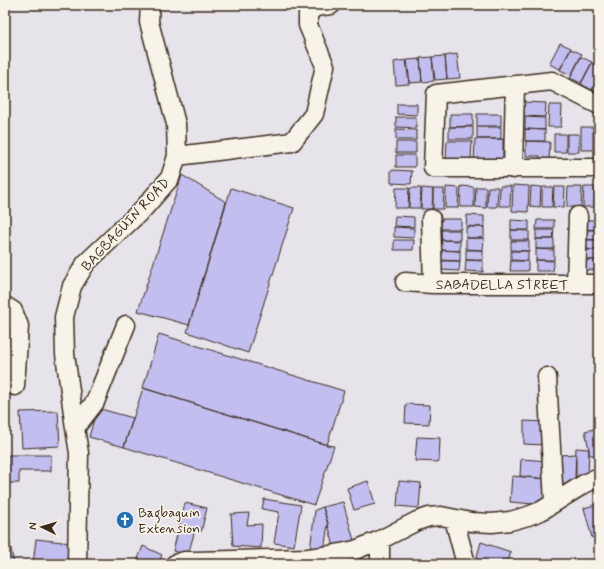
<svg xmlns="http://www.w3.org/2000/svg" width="604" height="569" viewBox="0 0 604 569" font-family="Mynerve,sans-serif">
<rect width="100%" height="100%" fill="#e7e3ea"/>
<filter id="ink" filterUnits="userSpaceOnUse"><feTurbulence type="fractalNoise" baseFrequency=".025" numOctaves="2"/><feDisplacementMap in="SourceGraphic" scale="8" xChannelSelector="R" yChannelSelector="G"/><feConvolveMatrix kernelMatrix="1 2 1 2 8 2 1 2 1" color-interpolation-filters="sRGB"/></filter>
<g filter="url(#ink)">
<!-- building -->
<path fill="#c2bef0" stroke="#3b2a1e" d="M560,43L571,48L560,69L549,64Z
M571,49L582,54L571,75L560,70Z
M457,54L460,78L447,79L445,56Z
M445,56L447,79L435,80L432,57Z
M432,57L434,81L422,82L420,58Z
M581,57L592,62L581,83L570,78Z
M420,59L422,82L410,83L407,60Z
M406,60L409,84L396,85L394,62Z
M592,63L599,67V76L592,90L581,84Z
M599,77V93L592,90Z
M524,102L546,103L545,117L524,116Z
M397,104H417V115L397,114Z
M549,105H562L561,127H548Z
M450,114H473V126L450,127Z
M477,114H501V126H477Z
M396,117H416V128L396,127Z
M525,117L545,118V130L525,129Z
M449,127H473V139H449Z
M477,127H501V139H477Z
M581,127H593V150H581Z
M396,129L416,130V140H396Z
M525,129L545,130V141H525Z
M554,134H566V152H554Z
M567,134H579V152H567Z
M475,139H503V161H474Z
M447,141H472L471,160H446Z
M526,141L550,142L549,161H540V156H526Z
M396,142H416V153H396Z
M396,155H415V167H396Z
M391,170L412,171L411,184L391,183Z
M182,175L226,202L189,325L138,311Z
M513,185L529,186L528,212L512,211Z
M461,186L474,187V207H460Z
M500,186H511L510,206H499Z
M531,186L541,187L540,207L530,206Z
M446,187L459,188L458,208H445Z
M476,187H486V208L475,207Z
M488,187H498L497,207H487Z
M542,187H553L552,207H542Z
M554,187H565L564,208L553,207Z
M568,187H582L581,207H567Z
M584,187H595L594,207H583Z
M597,187H599V207H596Z
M231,188L294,208L248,353L187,332Z
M396,188H409L408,208H395Z
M410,188H421L420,208H409Z
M422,188L433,189L432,209H421Z
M433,189H444L443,209H433Z
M467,215L484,216V227L466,226Z
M395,216L414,217V227L394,226Z
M441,219H461V229H441Z
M511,220L529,221V230H511Z
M537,220H554V229H536Z
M583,220H599V230L583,229Z
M394,227L414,228V238L394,237Z
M466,227H484V238H466Z
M440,230H460V240H440Z
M511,230L529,231V240H511Z
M536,230H554L553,239H536Z
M583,230H599V240L583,239Z
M466,238H484L483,250L466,249Z
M536,239H554V249H536Z
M394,240H414L413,250H394Z
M441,240L460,241V251L440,250Z
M583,240H599V250L583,249Z
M511,241H529V251L511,250Z
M536,249L554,250V260H536Z
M440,250L460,251V261L440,260Z
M466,250H483V260H466Z
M583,250H599V260H582Z
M511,251H528V261L511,260Z
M466,260L483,261V272L465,271Z
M536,260L554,261L553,271H536Z
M583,260H599V270H582Z
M440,261H460L459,271L440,270Z
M511,261H528V271H510Z
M159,334L344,391L327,445L143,388Z
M143,388L327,445L334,446L314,505L124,447Z
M406,404L430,405L429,424L405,423Z
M97,408L133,418L124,447L89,437Z
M58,411L60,446L22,448L20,412Z
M524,421L545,422L544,445L524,444Z
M599,428V455H589V449L585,431Z
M417,437L440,438L439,462L415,461Z
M576,448L589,449L588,475L575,478Z
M576,454V481L560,492V455Z
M8,455H51V471H19V483H5V469H8Z
M521,459L549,461L547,479L520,476Z
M512,476L547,479L545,505L510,502Z
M368,481L375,504L354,510L347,488Z
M399,481L421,483L419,508L397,506Z
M264,499L301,505L294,546L274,543L279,512L262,509Z
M343,502L355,544L335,550L323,507Z
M185,503L207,508L201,532L195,530L188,555L173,551Z
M599,504V536L592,538L584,508Z
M323,507L328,523L324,552L310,550L315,510Z
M249,513L247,525L262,524L261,548L233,546L231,514Z
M5,529H7L14,564H5Z
M36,539L71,543L69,564H33Z
M481,542L511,552L507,564H475Z
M143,546L162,555L158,564H136Z"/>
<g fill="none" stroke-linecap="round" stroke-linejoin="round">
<defs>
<path id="minor" d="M599,105L552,81L436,94L433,168H599
M177,156L292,142L314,114L325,66L308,25V14L315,7L331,5
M513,169L515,85
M431,219L433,284
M405,282L433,284H599
M576,284L578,216
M5,306L13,311L19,326L15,386
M547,377L554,502
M75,428L95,402L126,325
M454,519L466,564
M77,564L79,453L75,428L65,354L64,317L72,286L86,263L143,209L170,178L177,156L176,124L149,22L150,5
M175,564L184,561H195L308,558L331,555L355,550L380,540L417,521L429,517L441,516L471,522L492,523L510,521L528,516L541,511L584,484L599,477
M380,564V540"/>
</defs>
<!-- minor casing -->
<use href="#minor" stroke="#3b2a1e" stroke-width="21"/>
<!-- minor -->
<use href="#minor" stroke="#f7f3e8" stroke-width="18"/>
</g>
</g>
<!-- icons -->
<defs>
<symbol id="church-disc" viewBox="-11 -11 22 22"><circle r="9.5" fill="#1f6fb2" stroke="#f7f3e8"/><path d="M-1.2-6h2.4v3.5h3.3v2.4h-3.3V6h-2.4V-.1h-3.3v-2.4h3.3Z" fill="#fff"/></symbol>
</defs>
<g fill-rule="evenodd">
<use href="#church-disc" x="115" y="510" width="20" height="20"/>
</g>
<g text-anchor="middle" stroke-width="3.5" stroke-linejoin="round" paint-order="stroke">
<!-- street labels -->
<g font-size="14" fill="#3b2a1e" stroke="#f7f3e8">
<text transform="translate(125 224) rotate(-47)" y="5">BAGBAGUIN ROAD</text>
<text x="502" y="289">SABADELLA STREET</text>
</g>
<!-- poi labels -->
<g font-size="14" fill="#3b2a1e" stroke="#f7f3e8" text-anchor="start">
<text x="138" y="517">Bagbaguin<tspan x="138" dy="16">Extension</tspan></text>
</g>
</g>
<!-- margin -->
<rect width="604" height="569" fill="none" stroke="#f7f3e8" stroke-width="20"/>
<rect x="10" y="10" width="584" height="549" fill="none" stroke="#3b2a1e" stroke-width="1.5" filter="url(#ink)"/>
<!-- north arrow -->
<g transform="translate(42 527) rotate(275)" stroke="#f7f3e8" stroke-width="3" paint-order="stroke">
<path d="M0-3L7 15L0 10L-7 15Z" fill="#3b2a1e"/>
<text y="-6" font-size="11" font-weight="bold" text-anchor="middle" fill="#3b2a1e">N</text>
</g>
</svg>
